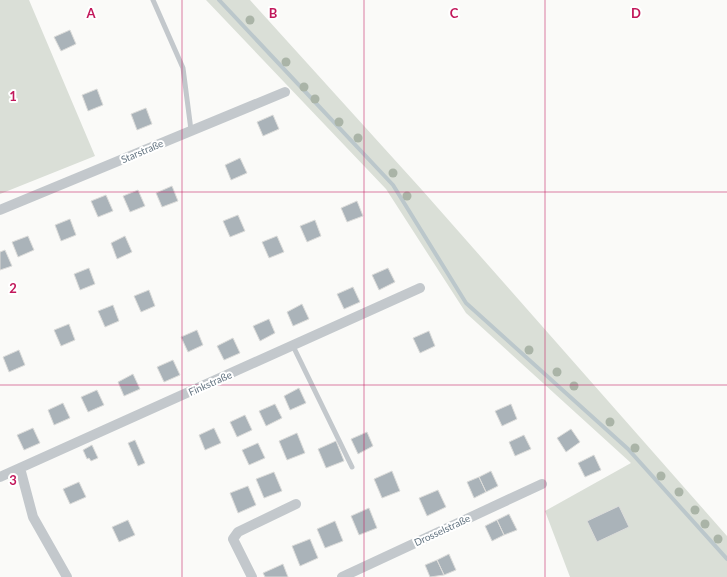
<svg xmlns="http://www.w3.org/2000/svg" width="727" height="577" viewBox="0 0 727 577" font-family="Lato,sans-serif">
<rect width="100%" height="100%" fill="#fafaf8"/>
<!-- green -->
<path fill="#dadfd7" d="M0,0H29L95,156L0,194Z
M206,0H250L422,190L727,536V577H570L545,511L631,463L466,313L386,189Z"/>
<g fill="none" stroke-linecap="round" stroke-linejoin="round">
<!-- stream -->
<path stroke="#bbc7cb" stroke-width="4" d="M219,0L393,185L466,303L628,449L727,559"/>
</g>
<!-- building -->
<path fill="#aab3b9" stroke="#dcdcda" d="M70,30L76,44L61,51L54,37Z
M97,89L103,105L88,111L82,95Z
M146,108L152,124L137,130L131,114Z
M273,115L279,129L263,136L257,122Z
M240,158L247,173L231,180L225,165Z
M172,186L178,201L162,207L156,193Z
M138,190L145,206L130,212L123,196Z
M106,195L113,211L98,217L91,201Z
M357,201L363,216L347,222L341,208Z
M238,215L245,231L230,237L223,221Z
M70,219L76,235L61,241L55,225Z
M315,220L321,236L307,242L300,226Z
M28,236L34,250L18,257L12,242Z
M125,236L132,252L117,259L111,243Z
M277,236L284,252L269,258L262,242Z
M5,250L12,266L0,270V252Z
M89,268L95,284L80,290L74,274Z
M388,268L395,282L379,290L372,275Z
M353,287L360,302L344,309L337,294Z
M149,290L155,306L141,312L134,296Z
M302,304L309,319L293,326L287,312Z
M113,305L119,321L105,327L98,311Z
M269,319L275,333L260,341L253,326Z
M69,324L75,340L61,346L54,330Z
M197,330L203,345L188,352L181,337Z
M429,331L435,346L420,353L413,338Z
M233,338L240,353L224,360L217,346Z
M19,350L25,365L9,372L3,357Z
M173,360L180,375L164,382L157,367Z
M133,374L140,389L124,396L118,382Z
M299,388L306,403L290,410L284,396Z
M97,390L104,405L88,412L81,397Z
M63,403L70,418L54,425L48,410Z
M275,404L282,418L266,426L259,411Z
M511,404L517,419L502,426L495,411Z
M245,415L252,430L237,437L230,422Z
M33,428L40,443L24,450L17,435Z
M214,428L221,443L205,450L199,435Z
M571,429L580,442L566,452L557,438Z
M367,432L373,446L358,454L351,439Z
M297,433L305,453L287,460L279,441Z
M524,435L531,449L515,456L509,442Z
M135,440L145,463L138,466L128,443Z
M336,441L344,461L326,468L318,449Z
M258,443L265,458L249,465L242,450Z
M92,445L98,458L91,461L89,458L87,459L83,450Z
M594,455L601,470L585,477L578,463Z
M392,471L400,491L382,498L374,479Z
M491,471L498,486L486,492L479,477Z
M274,472L282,491L264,498L256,479Z
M479,477L486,492L474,498L467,482Z
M79,482L86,497L70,504L63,489Z
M248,486L256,505L238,513L230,493Z
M438,490L446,507L427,516L419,498Z
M619,506L629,527L597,542L587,521Z
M369,508L377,528L359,535L351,516Z
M509,514L517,530L504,535L497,520Z
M128,520L135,535L119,542L112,527Z
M497,520L504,535L492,541L485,526Z
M335,521L343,541L325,548L317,529Z
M310,539L318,558L300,566L292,546Z
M449,554L456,570L444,575L437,560Z
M437,560L444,575L430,577L425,565Z
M283,564L288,577H265L263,573Z"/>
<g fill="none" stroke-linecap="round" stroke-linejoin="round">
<!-- service -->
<path stroke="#c3c8cc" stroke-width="5" d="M153,0L183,68L191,130
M293,346L352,467"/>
<!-- minor -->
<path stroke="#c3c8cc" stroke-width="10" d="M0,210L285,92
M20,468L33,517L67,577
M0,477L420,288
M252,577L233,539L238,532L296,504
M342,577L542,484"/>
</g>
<!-- trees -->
<g fill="#aab4a7">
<circle cx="250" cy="20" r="4.5"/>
<circle cx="286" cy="62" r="4.5"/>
<circle cx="304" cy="87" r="4.5"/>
<circle cx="315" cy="99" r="4.5"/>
<circle cx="339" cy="122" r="4.5"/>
<circle cx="358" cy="138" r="4.5"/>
<circle cx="393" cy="173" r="4.5"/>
<circle cx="407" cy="196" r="4.5"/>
<circle cx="529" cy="350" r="4.5"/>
<circle cx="557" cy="372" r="4.5"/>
<circle cx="574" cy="386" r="4.5"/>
<circle cx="610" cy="422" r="4.5"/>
<circle cx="635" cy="448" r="4.5"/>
<circle cx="661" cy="476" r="4.5"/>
<circle cx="679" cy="492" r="4.5"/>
<circle cx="695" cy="510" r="4.5"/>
<circle cx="705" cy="524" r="4.5"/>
<circle cx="718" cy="539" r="4.5"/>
</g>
<!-- grid -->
<path fill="none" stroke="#c2185b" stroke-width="1" stroke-opacity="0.55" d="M182,0V577M364,0V577M545,0V577M0,192H727M0,385H727"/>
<g text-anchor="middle" stroke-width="4" stroke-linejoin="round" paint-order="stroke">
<!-- street labels -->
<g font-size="10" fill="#657683" stroke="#fff">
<text transform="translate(142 151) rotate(-23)" y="4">Starstraße</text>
<text transform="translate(210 383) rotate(-24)" y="4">Finkstraße</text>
<text transform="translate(442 530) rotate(-25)" y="4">Drosselstraße</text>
</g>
</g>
<g font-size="13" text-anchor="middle" font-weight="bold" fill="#c2185b" stroke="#fff" stroke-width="4" stroke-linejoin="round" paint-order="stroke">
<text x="91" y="18">A</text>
<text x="273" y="18">B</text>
<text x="454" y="18">C</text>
<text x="636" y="18">D</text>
<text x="13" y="101">1</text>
<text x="13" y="293">2</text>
<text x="13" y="485">3</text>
</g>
</svg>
